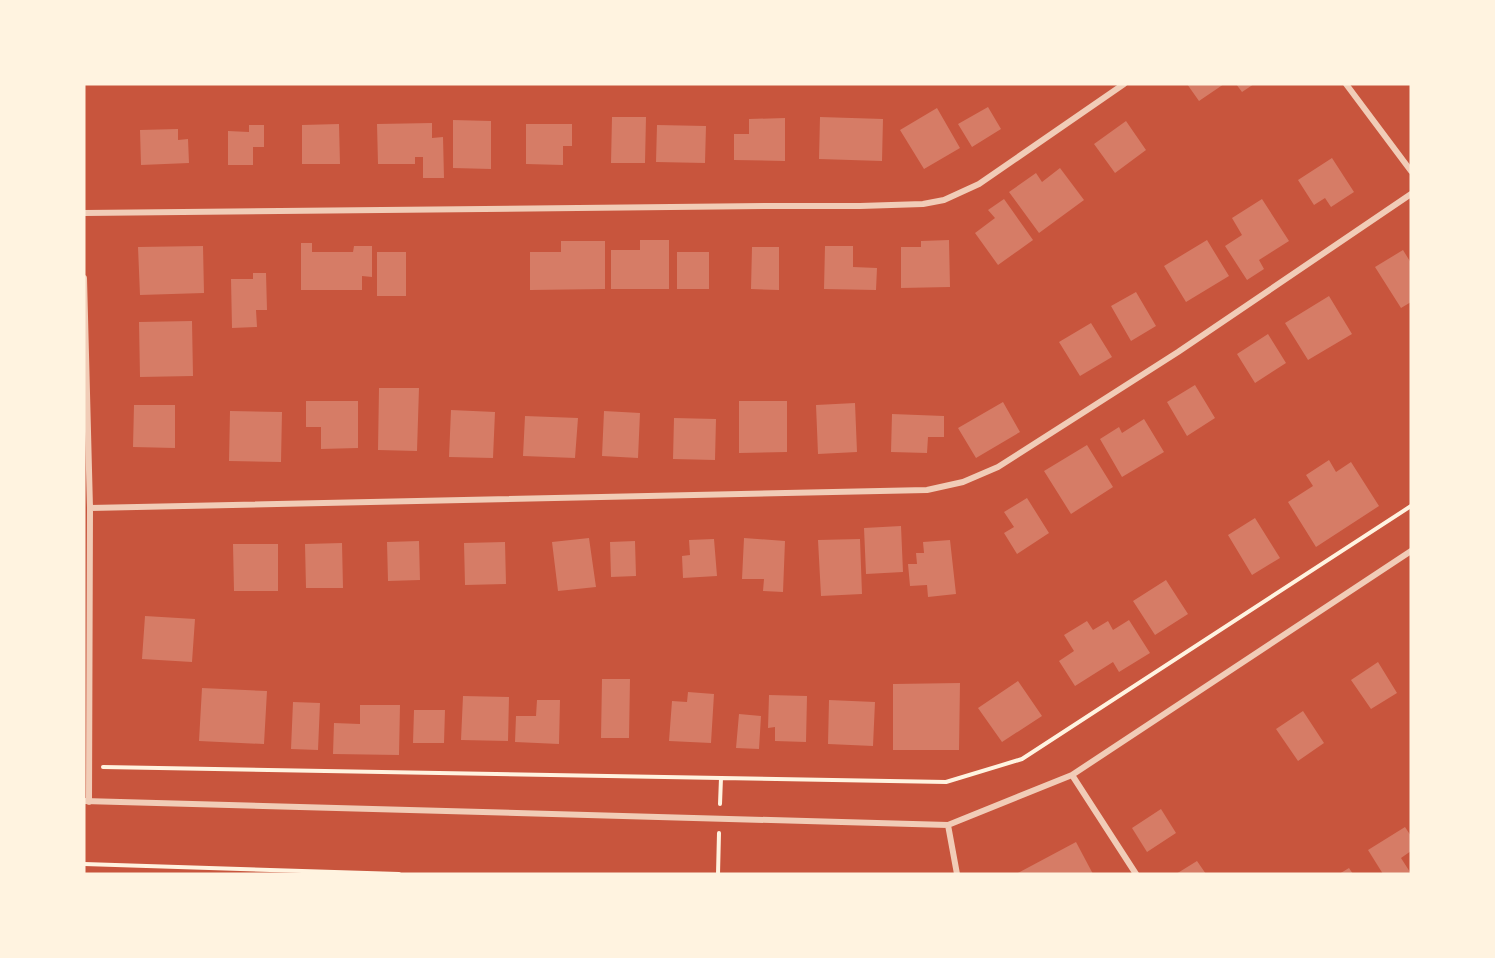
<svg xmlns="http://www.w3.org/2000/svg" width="1495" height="958" viewBox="0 0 1495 958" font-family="'DM Sans',sans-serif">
<rect width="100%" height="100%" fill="#c8553d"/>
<!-- building -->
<path fill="#d67c66" d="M1187,84H1224L1199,101Z
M1236,84H1254L1242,92Z
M988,107L1001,129L972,147L958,124Z
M937,108L960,148L924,169L900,130Z
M612,117H646L645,163H611Z
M820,117L883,119L882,161L819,159Z
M785,118V161L734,160V134H749V119Z
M453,120L491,121V169L453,168Z
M1126,121L1146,150L1115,173L1094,144Z
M432,123V138L443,137L444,178H423V157H415V164H378L377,124Z
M339,124L340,164H302V125Z
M526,124H572V146H563V165L526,164Z
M249,125H264V147H253V165H228V131L249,132Z
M657,125L706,126L705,163L656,162Z
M178,129V140L188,139L189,163L141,165L140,130Z
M1332,158L1354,192L1331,207L1325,198L1314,205L1298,180Z
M1060,168L1084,200L1039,233L1009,192L1036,173L1042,182Z
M1004,199L1033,240L998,265L975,233L995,218L988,210Z
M1262,199L1289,241L1259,260L1264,269L1247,280L1225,246L1242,235L1232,218Z
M640,240H669V289H611V250H640Z
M949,240L950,287L901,288V247H921V241Z
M1207,240L1229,276L1186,302L1164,266Z
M561,241H605V289L530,290V252H561Z
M301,243H312V252H353L354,246H372V277L362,276V290H301Z
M203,246L204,293L140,295L138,247Z
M825,246H853V267L877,268L876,290L824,289Z
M752,247H779V290L751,289Z
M1403,250L1411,263V302L1401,308L1375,267Z
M377,252H406V296H377Z
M677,252H709V289H677Z
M253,273H266L267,310H256L257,327L232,328L231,279H253Z
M1136,292L1156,326L1131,341L1111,306Z
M1329,296L1352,334L1308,360L1285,323Z
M192,321L193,376L140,377L139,322Z
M1091,323L1112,357L1080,376L1059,342Z
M1268,334L1286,363L1255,383L1237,354Z
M1195,385L1215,418L1187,436L1167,402Z
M379,388H419L417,451L378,450Z
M306,401H358V448L321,449V427H306Z
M739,401H787V452L739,453Z
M1003,402L1020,432L976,458L958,428Z
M855,403L857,452L818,454L816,405Z
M134,405H175V448L133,447Z
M451,410L495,412L493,458L449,457Z
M230,411L282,412L281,462L229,461Z
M604,411L640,413L638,458L602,456Z
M892,414L944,416V437H928L927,453L891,452Z
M525,416L578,418L575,458L523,456Z
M674,418L716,419L715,460L673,459Z
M1144,419L1164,452L1122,477L1100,439L1119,427L1122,433Z
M1087,445L1113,487L1071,514L1044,471Z
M1329,460L1336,472L1351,462L1379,506L1316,547L1288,502L1313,486L1306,475Z
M1027,498L1049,533L1017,554L1004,533L1014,527L1004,512Z
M1255,518L1280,558L1252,575L1228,535Z
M901,526L903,572L866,574L864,528Z
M589,538L596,587L558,591L552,542Z
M744,538L785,541L783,592L763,591L764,579H742Z
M714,539L717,576L683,578L682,556L690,555L689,540Z
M860,539L862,594L821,596L818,540Z
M950,540L956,594L928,597L927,585L910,586L908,564H917L916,553H924L923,542Z
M419,541L420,580L388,581L387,542Z
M635,541L636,576L611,577L610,542Z
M505,542L506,584L465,585L464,543Z
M342,543L343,588H306L305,544Z
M233,544H278V591H234Z
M1166,580L1188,614L1155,635L1133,601Z
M145,616L195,619L192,662L142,659Z
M1129,620L1150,653L1119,672L1113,662L1075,686L1059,661L1074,651L1064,635L1087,621L1093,630L1108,621L1113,630Z
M1378,662L1397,693L1371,709L1351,680Z
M602,679H630L629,738H601Z
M1018,681L1042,716L1002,742L978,708Z
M960,683L959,750H893V684Z
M202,688L267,691L264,744L199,741Z
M688,692L714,694L711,743L669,741L672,701L687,702Z
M769,695L807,696L806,742L775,741V727L768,728Z
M463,696L509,697L508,741L461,740Z
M537,700H560L559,744L515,742L516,716H536Z
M829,700L875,702L873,746L828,744Z
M293,702L320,703L318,750L291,749Z
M360,705H400L399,755L333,754L334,723L360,724Z
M414,710H445L444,743H413Z
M1303,711L1324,743L1298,761L1276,729Z
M739,714L761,716L759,749L736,748Z
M1161,809L1176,833L1147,852L1132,828Z
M1405,827L1411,836V851L1401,858L1410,872L1407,874H1383L1368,850Z
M1076,842L1093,874H1016Z
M1197,861L1206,874H1176Z
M1349,868L1353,874H1339Z"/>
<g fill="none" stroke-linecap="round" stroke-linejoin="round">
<!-- path -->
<path stroke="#fff3e0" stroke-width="4" d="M103,767L946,782L1022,759L1411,506
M720,804L721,778
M84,864L399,874
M718,874L719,833"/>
<!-- minor -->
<path stroke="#f1ccb7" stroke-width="6" d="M1346,84L1411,171
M84,213L770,206H860L923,204L944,200L979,184L1124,84
M84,278L90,508L89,802
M90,508L927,490L963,482L998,467L1178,352L1411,194
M1072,775L1136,874
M84,801L948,825L1072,775L1411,551
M948,825L957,874"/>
</g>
<!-- border -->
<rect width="1495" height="958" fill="none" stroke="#fff3e0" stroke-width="171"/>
</svg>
